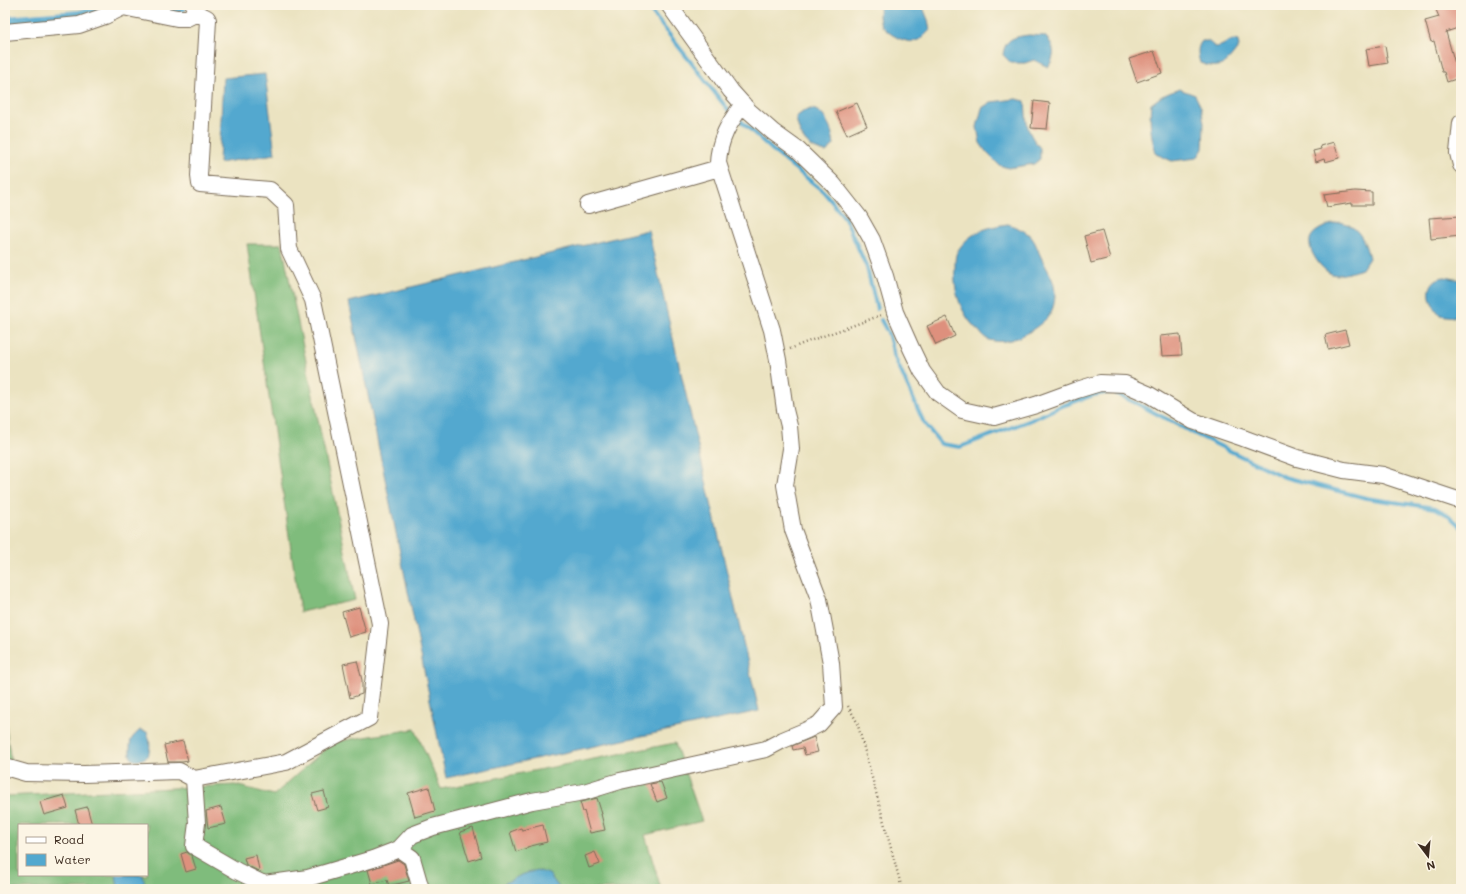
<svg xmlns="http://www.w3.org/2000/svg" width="1466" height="894" viewBox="0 0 1466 894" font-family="Mali,sans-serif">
<rect width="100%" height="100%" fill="#fcf5e5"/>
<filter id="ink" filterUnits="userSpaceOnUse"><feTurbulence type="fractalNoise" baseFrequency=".025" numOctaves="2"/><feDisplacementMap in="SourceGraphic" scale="8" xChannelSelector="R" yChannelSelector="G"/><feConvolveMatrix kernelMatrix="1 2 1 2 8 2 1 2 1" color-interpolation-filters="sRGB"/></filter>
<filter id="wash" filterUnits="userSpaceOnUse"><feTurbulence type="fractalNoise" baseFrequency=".012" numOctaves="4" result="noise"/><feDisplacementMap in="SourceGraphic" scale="16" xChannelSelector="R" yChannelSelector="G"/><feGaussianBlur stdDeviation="0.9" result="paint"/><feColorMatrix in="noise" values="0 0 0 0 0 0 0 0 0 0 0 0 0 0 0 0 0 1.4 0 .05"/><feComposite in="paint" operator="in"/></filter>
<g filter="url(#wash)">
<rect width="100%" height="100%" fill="#ebe3c1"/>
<!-- forest -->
<path fill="#7fbc7b" stroke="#5d734c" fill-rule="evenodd" d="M247,244H282L355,600L300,612Z
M5,721L11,762H5Z
M415,729L441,789L675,743L702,821L645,835L661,889H5V796L235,785L274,795L333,742ZM19,825H147V875H19Z"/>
<!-- water -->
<path fill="#52a8cf" stroke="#466976" d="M880,5H922L928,20L930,30C926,34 921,40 915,41C906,44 888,34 882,26C878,20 879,12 880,5Z
M1029,35L1045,36C1055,46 1056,56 1048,67L1034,60L1025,63H1011L1003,55C1005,38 1014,37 1029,35Z
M1233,40L1238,41L1239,47C1226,64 1222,71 1200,63C1198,55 1196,48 1202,41H1208L1215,47C1222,47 1226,42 1233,40Z
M265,74L275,154L219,163L223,78Z
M1179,89L1195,95L1201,107L1204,123L1203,149L1197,158L1172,161L1156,154C1151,136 1149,123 1151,104L1162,96Z
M1016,99L1025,101C1027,123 1025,130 1040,148V159L1034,164L1008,168L999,165L987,153L980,143L977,127L982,108L991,102Z
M811,109C826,110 833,133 834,145L826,152C806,148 799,136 796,117L804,111Z
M1340,222C1359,226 1365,241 1369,258L1362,269C1355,271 1339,277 1332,274C1322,271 1305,248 1311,237C1315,229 1331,224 1340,222Z
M1008,224C1016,227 1027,231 1032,238C1036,243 1038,251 1041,257C1044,264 1049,271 1052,279C1057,291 1056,309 1046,319C1032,332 1010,346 989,340C986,339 982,335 980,332C961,316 953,291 955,267C955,262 955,256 957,252C969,232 987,227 1008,224Z
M648,230L759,711L446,778L349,302Z
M1445,277L1461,280V315L1454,317L1440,315C1437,311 1433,306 1431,301C1427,289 1432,278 1445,277Z
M140,730L147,732C150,740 151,747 148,756C139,762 129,764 130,750C130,747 130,743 131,740C133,736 137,733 140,730Z
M537,870L549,874L560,889H497L499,886L521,875Z
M116,875H143L145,885L144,889H118Z"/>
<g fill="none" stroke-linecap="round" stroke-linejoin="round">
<!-- stream -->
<path stroke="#52a8cf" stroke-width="4" d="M646,5L729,111
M741,121L778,155L823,191L845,218L867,268L877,309
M881,320L888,333L895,358L924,423L941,444L960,447L1031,420L1059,407L1093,395L1112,392L1138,404L1195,434L1284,477L1366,498L1435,508L1448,515L1461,527"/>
<!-- canal -->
<path stroke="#52a8cf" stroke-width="14" d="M165,5L175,7L181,5
M5,23L80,17L87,15L104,5"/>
</g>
<g id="blocks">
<!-- building -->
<path fill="#de907d" d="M1434,5H1461V27L1446,32L1459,78L1447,82L1444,72H1442L1434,41L1431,42L1425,21L1439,17Z
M1385,46L1388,63L1369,66L1366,49Z
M1154,51L1162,73L1137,82L1129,59Z
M1034,101L1050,103L1047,129L1031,128Z
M857,103L867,126L847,135L836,112Z
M1334,142L1339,158L1325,162L1324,159L1316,162L1313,151L1321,149L1320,146Z
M1355,191L1372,192V205H1352V203L1327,207L1324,195Z
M1461,216V236L1431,239L1429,218Z
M1102,231L1110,258L1091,263L1084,236Z
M947,317L955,336L936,345L927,326Z
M1345,330L1349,344L1328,349L1325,335Z
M1180,334L1182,355L1162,356L1160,336Z
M359,607L366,632L349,637L342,612Z
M357,661L362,680V694L350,698L343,664Z
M814,737L818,752L805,755L803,748L793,750L792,746Z
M183,741L188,761L182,762H168L164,745Z
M661,782L667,798L657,802L650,784Z
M429,787L435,811L415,817L408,793Z
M324,791L328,807L317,810L312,794Z
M64,795L68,808L44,815L40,802Z
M597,798L602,814H601L605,830L590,833L584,811L583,812L580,802Z
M87,807L92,825H79L75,810Z
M221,807L226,824L208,828L206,811Z
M543,825L547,842L527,847V848L516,852L510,832L521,828L522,830Z
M473,828L481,857L469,861L460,832Z
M187,852L192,856L196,869L186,872L181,854Z
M595,852L600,864L589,868L585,856Z
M256,855L259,870L258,871L246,865L244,858Z
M398,860L404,864L409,881L389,886L387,880L372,884L368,870Z"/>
</g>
</g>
<g filter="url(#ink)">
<use href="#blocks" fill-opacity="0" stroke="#796b57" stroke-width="1"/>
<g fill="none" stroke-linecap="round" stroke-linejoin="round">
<defs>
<path id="minor" d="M669,5L731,91L749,111L773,132L798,150L833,184L859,217L872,240L885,276L895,312L911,348L922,371L938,393L962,410L994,417L1036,405L1077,390L1100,383L1125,384L1148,394L1193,421L1243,438L1297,458L1344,470L1383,475L1461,501
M193,15H201L207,18L208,20L199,176L200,184L270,190L286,205L289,249L313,300L380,624L369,718L286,762L194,779
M5,32L79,25L105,16L123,7L177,18H187L193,15L195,5
M1461,123L1458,153L1461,165
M588,205L719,168
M5,767L26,773L84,774L179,771L194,779L197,823L194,846L237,871L264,884L308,878L373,859L399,849L412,858L421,889
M399,849L412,835L433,827L532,801L584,792L620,781L766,749L783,740L807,730L819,724L834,707L831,663L819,599L793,530L785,485L791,449L789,426L785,410L778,360L772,330L718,163C719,139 729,123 743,104"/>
</defs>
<!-- minor casing -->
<use href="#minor" stroke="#796b57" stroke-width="18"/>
<!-- path -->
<path stroke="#796b57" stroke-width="2.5" stroke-dasharray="1 3" stroke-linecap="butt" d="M790,349C820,336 851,327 881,315
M848,706L857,722L902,889
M1451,889L1461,886"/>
<!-- minor -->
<use href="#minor" stroke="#fff" stroke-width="16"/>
</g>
</g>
<!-- margin -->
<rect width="1466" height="894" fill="none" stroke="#fcf5e5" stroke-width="20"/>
<!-- legend -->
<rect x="18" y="824" width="130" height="52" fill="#fcf5e5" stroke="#afa495"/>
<rect x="26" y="837" width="20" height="6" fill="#ffffff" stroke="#afa495"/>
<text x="54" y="844" font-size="12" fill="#3b2a1e">Road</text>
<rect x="26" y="854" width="20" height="12" fill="#52a8cf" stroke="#afa495"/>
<text x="54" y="864" font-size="12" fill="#3b2a1e">Water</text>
<!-- north arrow -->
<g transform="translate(1428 856) rotate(164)" stroke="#fcf5e5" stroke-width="3" paint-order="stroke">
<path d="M0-3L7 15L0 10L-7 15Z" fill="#3b2a1e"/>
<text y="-6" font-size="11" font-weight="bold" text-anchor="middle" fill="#3b2a1e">N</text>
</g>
</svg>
